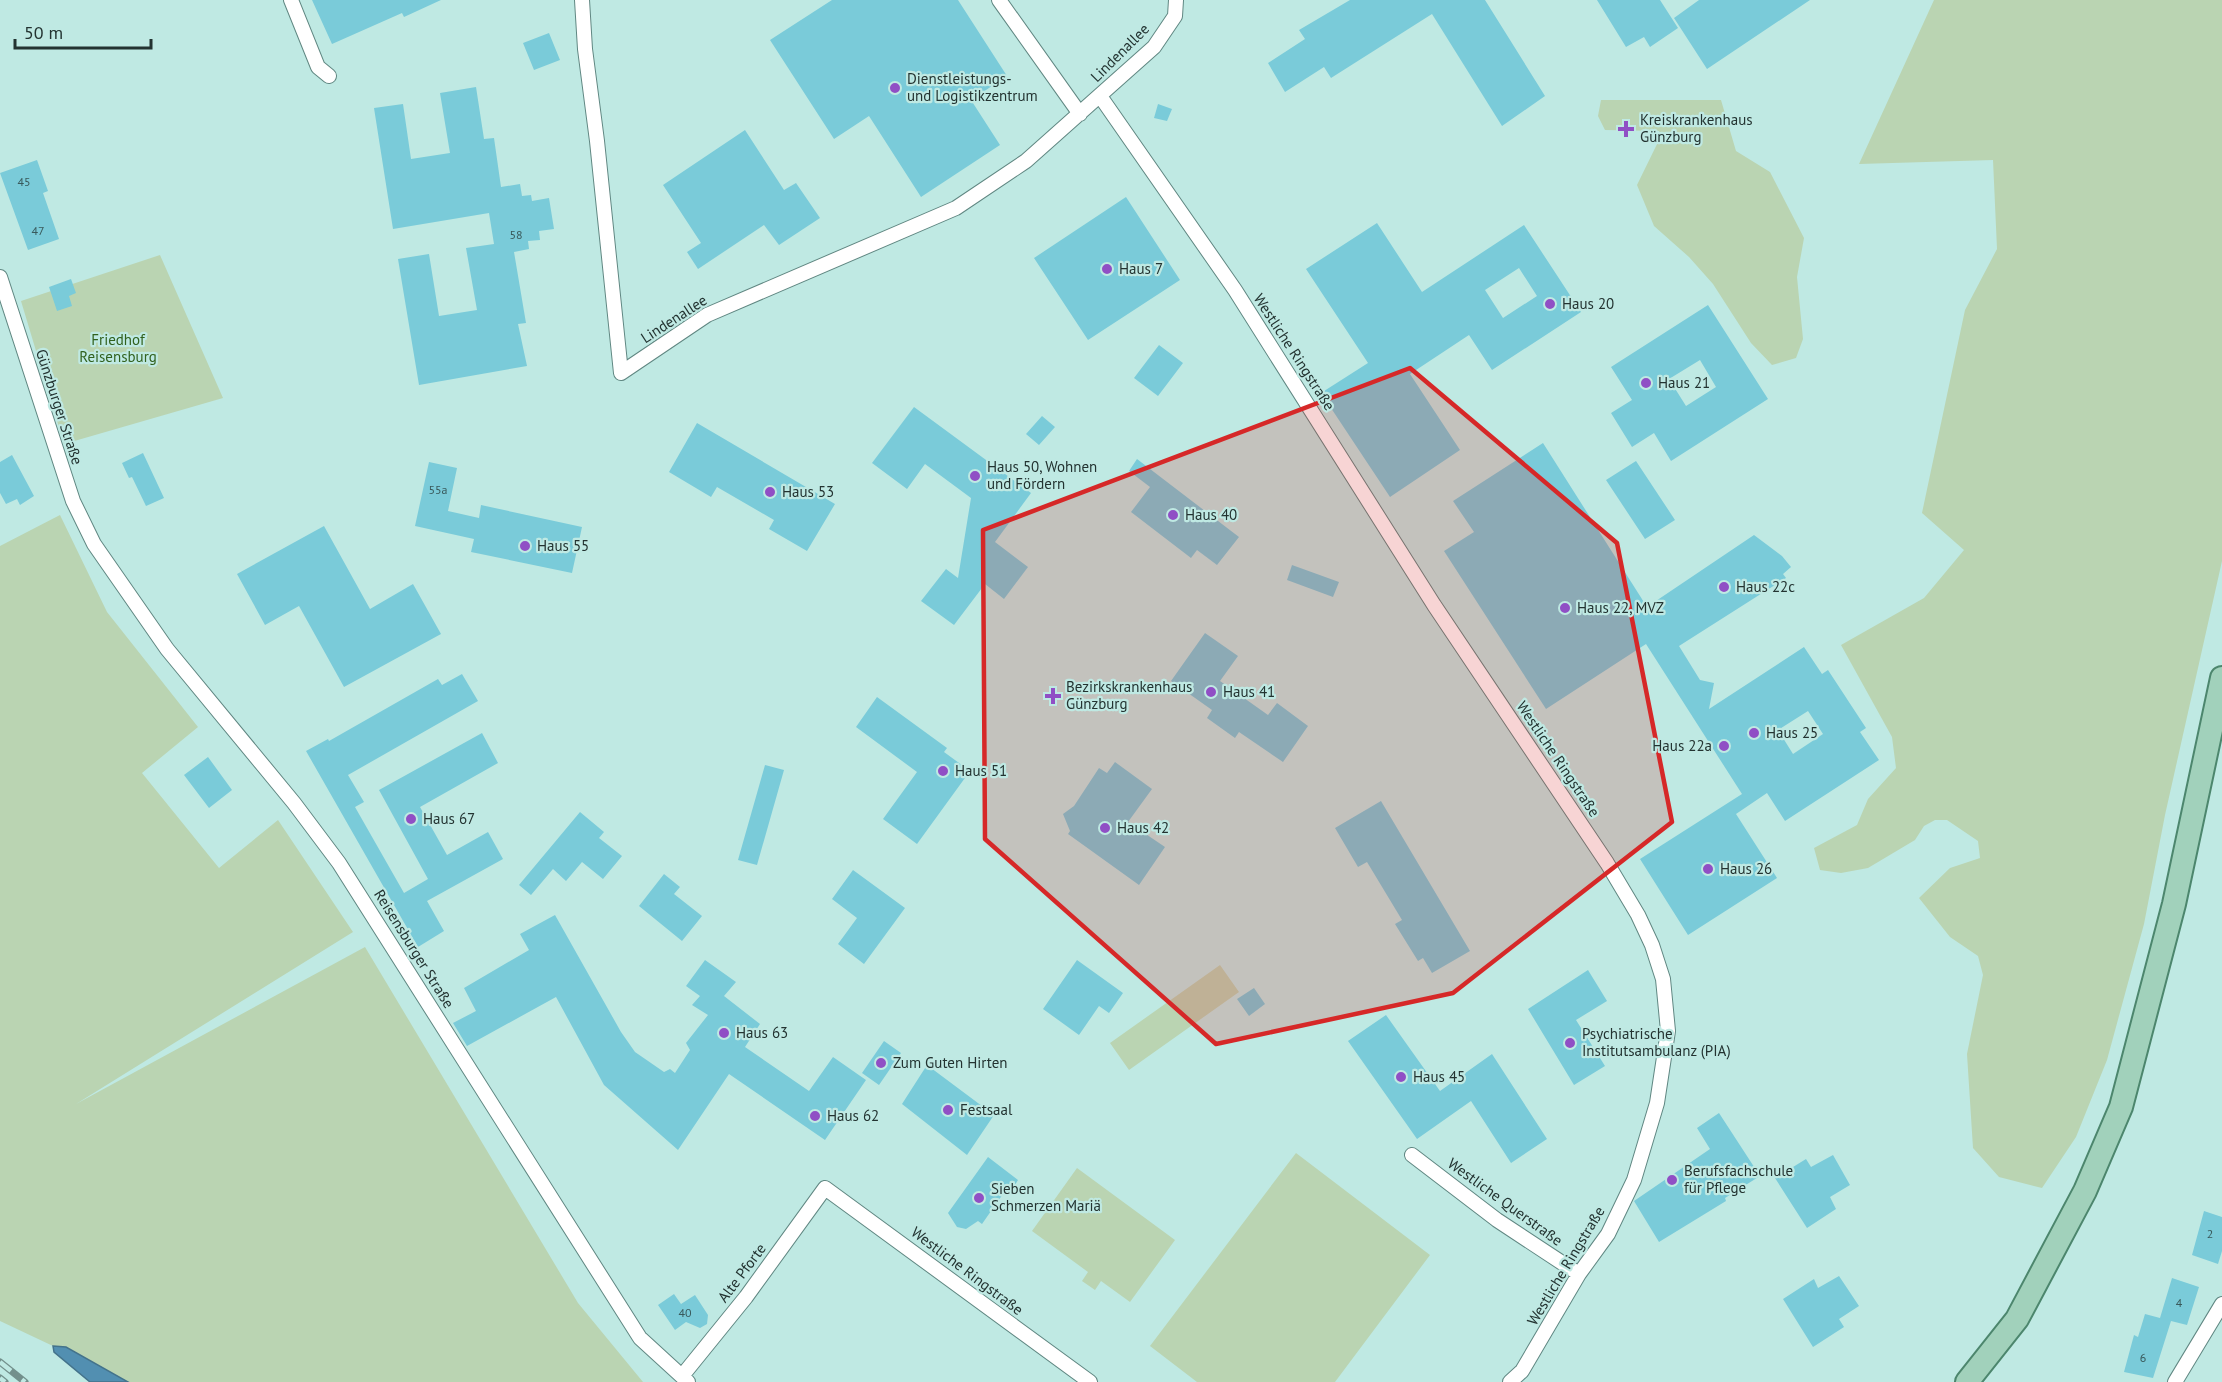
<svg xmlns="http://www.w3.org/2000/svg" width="2222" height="1382" viewBox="0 0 2222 1382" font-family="'PT Sans',sans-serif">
<rect width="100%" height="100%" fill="#bfe9e3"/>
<!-- green -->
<path fill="#bad4b2" d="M1934,0H2222V561L2165,815L2144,924L2107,1060L2076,1137L2042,1188L1999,1177L1973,1148L1967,1054L1983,975L1978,956L1950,937L1919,898L1950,868L1980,858L1978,841L1947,820H1935L1924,826L1915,840L1868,868L1841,873L1820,870L1814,848L1857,825L1868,799L1896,768L1892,737L1841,645L1924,598L1964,550L1922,513L1965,310L1997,249L1993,160L1859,164Z
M1601,100H1721L1736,151L1770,172L1804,238L1797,277L1803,339L1796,358L1772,365L1751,343L1713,284L1689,257L1654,226L1637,185L1659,140V131L1605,130L1598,116Z
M160,255L223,398L64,444L21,301Z
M60,515L107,612L198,727L142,773L219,868L278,820L353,932L76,1104L365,947L578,1303L643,1382H128L66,1347L53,1346L0,1321V546Z
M1220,965L1239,992L1129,1070L1110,1043Z
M1296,1153L1430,1255L1335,1382H1197L1150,1346Z
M1077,1168L1175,1240L1130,1302L1101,1281L1095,1290L1082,1281L1088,1272L1032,1231Z"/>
<!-- water -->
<path fill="#528fb1" stroke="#44738b" stroke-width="1.5" d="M53,1346L66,1347L128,1382H90L54,1352Z"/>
<!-- building -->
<path fill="#7acbd9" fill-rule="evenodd" d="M312,0H441L404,17L402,13L332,44Z
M832,0H958L1007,76L971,100L1000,145L921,197L869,116L834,139L770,40Z
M1350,0H1485L1545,96L1502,126L1432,14L1331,78L1324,67L1285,92L1268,63L1305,39L1299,30Z
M1597,0H1660L1678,28L1650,47L1644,37L1626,47Z
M1699,0H1810L1707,69L1674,18Z
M549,33L560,60L534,70L523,43Z
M476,87L484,139L494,138L501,187L520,184L522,196L531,195L532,201L549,198L554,229L539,231L540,240L528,241L529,249L514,252L526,323L518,324L527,366L419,385L398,259L429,254L439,316L477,310L466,248L494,244L489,213L393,229L374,108L403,104L411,159L450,153L440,93Z
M1158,104L1172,109L1167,121L1154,118Z
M745,130L784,190L796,183L820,218L779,245L764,225L698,269L687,252L701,243L663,185Z
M37,160L48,191L43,193L59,239L28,250L0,173Z
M1126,197L1180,280L1088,340L1034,258Z
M1377,223L1422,292L1524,225L1581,312L1492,370L1469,335L1410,374L1460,450L1390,497L1321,393L1368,363L1306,269ZM1519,268L1537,296L1503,318L1485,290Z
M71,279L76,293L69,296L72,306L57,311L49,287Z
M1708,305L1768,399L1671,461L1654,433L1632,447L1611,413L1632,400L1611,367ZM1700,360L1716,387L1686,406L1669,379Z
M1159,345L1183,363L1158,396L1134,378Z
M914,407L1031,493L995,542L1028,567L1004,599L985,584L954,625L921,601L946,569L958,578L971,498L925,464L907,489L872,463Z
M1042,416L1055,427L1039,445L1026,434Z
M697,423L835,504L807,551L769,529L774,520L717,487L711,497L669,472Z
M1543,443L1647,607L1754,535L1782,556L1791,567L1783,574L1786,578L1679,646L1700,680L1714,683L1709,709L1804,647L1822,674L1828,670L1866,728L1860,732L1879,760L1785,821L1767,793L1736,814L1777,878L1688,935L1640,859L1742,794L1646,644L1546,709L1444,551L1474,532L1453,501ZM1808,711L1823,734L1793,754L1778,730Z
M143,453L164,498L146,506L132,477L129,478L122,463Z
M12,455L34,496L20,505L17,499L6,504L0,493V462Z
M1137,459L1239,537L1217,565L1197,550L1191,558L1131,512L1150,487L1129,471Z
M1636,461L1675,520L1645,539L1606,480Z
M429,462L457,468L448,511L479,518L481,505L582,527L572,573L471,552L474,539L415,526Z
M324,526L370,609L413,584L441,634L344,687L299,606L265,625L237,574Z
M1292,565L1339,582L1333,597L1287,580Z
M1205,633L1238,656L1220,681L1268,715L1277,703L1308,726L1283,762L1239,732L1235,738L1207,718L1212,710L1171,681Z
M462,674L478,701L348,775L364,802L355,807L404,893L428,879L379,790L482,733L498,763L420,807L447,855L488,832L503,859L427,901L444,931L418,947L306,751L328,739L329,741L438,679L442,685Z
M877,697L947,748L944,752L970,771L917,844L883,819L917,772L856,727Z
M208,757L232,790L209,808L184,775Z
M1115,762L1152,789L1128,822L1165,847L1139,885L1068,834L1070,831L1063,814L1074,806L1099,768L1107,773Z
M765,765L784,770L757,865L738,860Z
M1381,801L1470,951L1432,973L1423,958L1418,961L1395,924L1402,920L1367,862L1358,867L1335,828Z
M580,812L604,832L599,838L622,856L603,879L582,862L566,881L553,869L531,895L519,885Z
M853,870L905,908L864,964L838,944L857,918L832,899Z
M664,874L680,887L674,894L702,916L682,941L639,906Z
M555,915L621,1032L635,1052L664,1072L670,1069L675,1073L690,1050L686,1043L708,1015L692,1005L700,996L686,986L705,960L736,982L724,996L760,1024L745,1047L809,1091L833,1057L866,1080L825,1140L729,1074L678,1150L604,1085L556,997L467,1046L453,1023L476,1011L464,988L529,950L520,934Z
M1077,960L1123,993L1109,1013L1099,1006L1079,1035L1043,1009Z
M1588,970L1607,1001L1576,1020L1605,1066L1574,1085L1528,1009Z
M1254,988L1265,1004L1249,1016L1237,999Z
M1386,1015L1440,1091L1492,1054L1547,1139L1511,1163L1471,1101L1417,1139L1348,1041Z
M884,1041L901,1053L879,1085L862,1073Z
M927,1065L994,1115L967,1155L902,1104Z
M1719,1113L1760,1176L1725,1198L1726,1201L1659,1242L1634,1201L1710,1149L1697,1128Z
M1833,1155L1850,1185L1830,1197L1836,1209L1807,1228L1775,1178L1806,1159L1811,1167Z
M988,1157L1018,1180L1010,1193L1005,1191L982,1224L978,1221L966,1229L957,1227L948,1213Z
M2204,1211L2222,1217V1251L2218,1264L2192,1255Z
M1839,1276L1859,1306L1839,1319L1844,1327L1813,1347L1783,1299L1814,1279L1818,1288Z
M2172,1278L2199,1287L2187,1325L2171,1321L2153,1378L2124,1372L2134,1335L2138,1337L2145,1314L2160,1318Z
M674,1294L681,1304L695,1295L708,1315L707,1324L700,1328L686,1322L675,1330L658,1305Z"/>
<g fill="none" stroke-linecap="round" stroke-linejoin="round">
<defs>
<path id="minor" d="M291,0L318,67L329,76
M582,0L585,49L597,141L621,373L707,315L956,208L1026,161L1154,47L1175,16L1176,0
M999,0L1080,114
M1100,96L1235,290L1434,605L1607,863L1638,915L1652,945L1663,979L1668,1031L1657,1103L1634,1180L1608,1234L1579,1274L1522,1371L1510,1382
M0,277L73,501L94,544L167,649L294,803L339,863L640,1338L688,1382
M1412,1155L1497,1220L1579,1274
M682,1376L746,1297L825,1188L1090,1382
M2175,1382L2222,1304"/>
<path id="primary" d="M1967,1382L2017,1319L2085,1191L2121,1107L2174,904L2222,678"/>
</defs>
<!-- minor casing -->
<use href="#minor" stroke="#608782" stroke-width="16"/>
<!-- primary casing -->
<use href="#primary" stroke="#4c866d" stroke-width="26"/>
<!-- minor -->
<use href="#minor" stroke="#fff" stroke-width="14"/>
<!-- primary -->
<use href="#primary" stroke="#a1d1bb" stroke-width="22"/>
<defs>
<path id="rail" d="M0,1362L25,1382
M0,1378L5,1382"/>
</defs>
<!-- rail casing -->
<use href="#rail" stroke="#73908c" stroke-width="7"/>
<!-- rail -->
<use href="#rail" stroke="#bfe9e3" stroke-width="4.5" stroke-dasharray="14" stroke-linecap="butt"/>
</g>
<!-- marked area -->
<path fill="#d62828" fill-opacity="0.2" stroke="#d62828" stroke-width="4.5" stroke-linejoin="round" d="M1410,368L1617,543L1672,822L1453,993L1216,1044L985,839L983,530Z"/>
<!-- markers -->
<g fill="#904fc5" stroke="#bfe9e3" stroke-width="2">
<circle cx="895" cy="88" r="6"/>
<path d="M1623 120h6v6h6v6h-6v6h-6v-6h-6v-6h6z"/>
<circle cx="1107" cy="269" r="6"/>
<circle cx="1550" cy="304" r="6"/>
<circle cx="1646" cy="383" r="6"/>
<circle cx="975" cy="476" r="6"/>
<circle cx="770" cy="492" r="6"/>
<circle cx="1173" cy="515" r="6"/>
<circle cx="525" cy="546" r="6"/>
<circle cx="1724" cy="587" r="6"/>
<circle cx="1565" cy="608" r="6"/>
<circle cx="1211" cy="692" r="6"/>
<path d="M1050 687h6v6h6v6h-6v6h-6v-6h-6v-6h6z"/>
<circle cx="1754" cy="733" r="6"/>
<circle cx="1724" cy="746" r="6"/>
<circle cx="943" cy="771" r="6"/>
<circle cx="411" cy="819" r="6"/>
<circle cx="1105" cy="828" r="6"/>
<circle cx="1708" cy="869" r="6"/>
<circle cx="724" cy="1033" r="6"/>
<circle cx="1570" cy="1043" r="6"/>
<circle cx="881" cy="1063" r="6"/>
<circle cx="1401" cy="1077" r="6"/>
<circle cx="948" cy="1110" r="6"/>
<circle cx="815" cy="1116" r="6"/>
<circle cx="1672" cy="1180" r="6"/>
<circle cx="979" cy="1198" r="6"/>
</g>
<g text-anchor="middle" stroke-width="4.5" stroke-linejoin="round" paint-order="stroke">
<!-- number labels -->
<g font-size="12" fill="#39595b">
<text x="24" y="186">45</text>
<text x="38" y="235">47</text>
<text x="516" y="239">58</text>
<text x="438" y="494">55a</text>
<text x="2210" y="1238">2</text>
<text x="2179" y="1307">4</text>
<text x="685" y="1317">40</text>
<text x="2143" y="1362">6</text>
</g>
<!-- street labels -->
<g font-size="15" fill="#233331" stroke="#bfe9e3">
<text transform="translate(1120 53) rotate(-45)" y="5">Lindenallee</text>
<text transform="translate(674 319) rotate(-33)" y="5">Lindenallee</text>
<text transform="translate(1294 352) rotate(57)" y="5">Westliche Ringstraße</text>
<text transform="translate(59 407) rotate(72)" y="5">Günzburger Straße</text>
<text transform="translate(1558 759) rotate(56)" y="5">Westliche Ringstraße</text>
<text transform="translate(414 949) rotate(58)" y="5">Reisensburger Straße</text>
<text transform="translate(1505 1202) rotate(36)" y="5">Westliche Querstraße</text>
<text transform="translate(1566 1266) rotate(-59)" y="5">Westliche Ringstraße</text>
<text transform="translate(967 1271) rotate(37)" y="5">Westliche Ringstraße</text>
<text transform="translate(742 1273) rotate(-53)" y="5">Alte Pforte</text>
</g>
<!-- poi labels -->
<g font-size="15" fill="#233331" stroke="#bfe9e3" text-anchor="start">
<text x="907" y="84">Dienstleistungs-<tspan x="907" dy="17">und Logistikzentrum</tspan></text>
<text x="1640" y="125">Kreiskrankenhaus<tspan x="1640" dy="17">Günzburg</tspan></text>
<text x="1119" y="274">Haus 7</text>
<text x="1562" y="309">Haus 20</text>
<text x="1658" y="388">Haus 21</text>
<text x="987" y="472">Haus 50, Wohnen<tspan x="987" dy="17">und Fördern</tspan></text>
<text x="782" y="497">Haus 53</text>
<text x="1185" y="520">Haus 40</text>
<text x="537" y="551">Haus 55</text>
<text x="1736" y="592">Haus 22c</text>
<text x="1577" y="613">Haus 22, MVZ</text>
<text x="1066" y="692">Bezirkskrankenhaus<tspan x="1066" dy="17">Günzburg</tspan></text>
<text x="1223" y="697">Haus 41</text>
<text x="1766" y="738">Haus 25</text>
<text x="1712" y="751" text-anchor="end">Haus 22a</text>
<text x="955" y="776">Haus 51</text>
<text x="423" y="824">Haus 67</text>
<text x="1117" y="833">Haus 42</text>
<text x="1720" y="874">Haus 26</text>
<text x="736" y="1038">Haus 63</text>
<text x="1582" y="1039">Psychiatrische<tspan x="1582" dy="17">Institutsambulanz (PIA)</tspan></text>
<text x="893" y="1068">Zum Guten Hirten</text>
<text x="1413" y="1082">Haus 45</text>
<text x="960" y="1115">Festsaal</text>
<text x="827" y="1121">Haus 62</text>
<text x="1684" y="1176">Berufsfachschule<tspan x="1684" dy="17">für Pflege</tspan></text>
<text x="991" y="1194">Sieben<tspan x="991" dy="17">Schmerzen Mariä</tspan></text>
</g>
<!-- park labels -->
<g font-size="15" fill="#31611e" stroke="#bfe9e3">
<text x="118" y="345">Friedhof<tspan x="118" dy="17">Reisensburg</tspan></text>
</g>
</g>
<!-- scale -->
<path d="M15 39v9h136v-9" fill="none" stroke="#233331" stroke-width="3"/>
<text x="24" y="39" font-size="18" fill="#233331" stroke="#bfe9e3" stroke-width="4.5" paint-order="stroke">50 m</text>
</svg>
